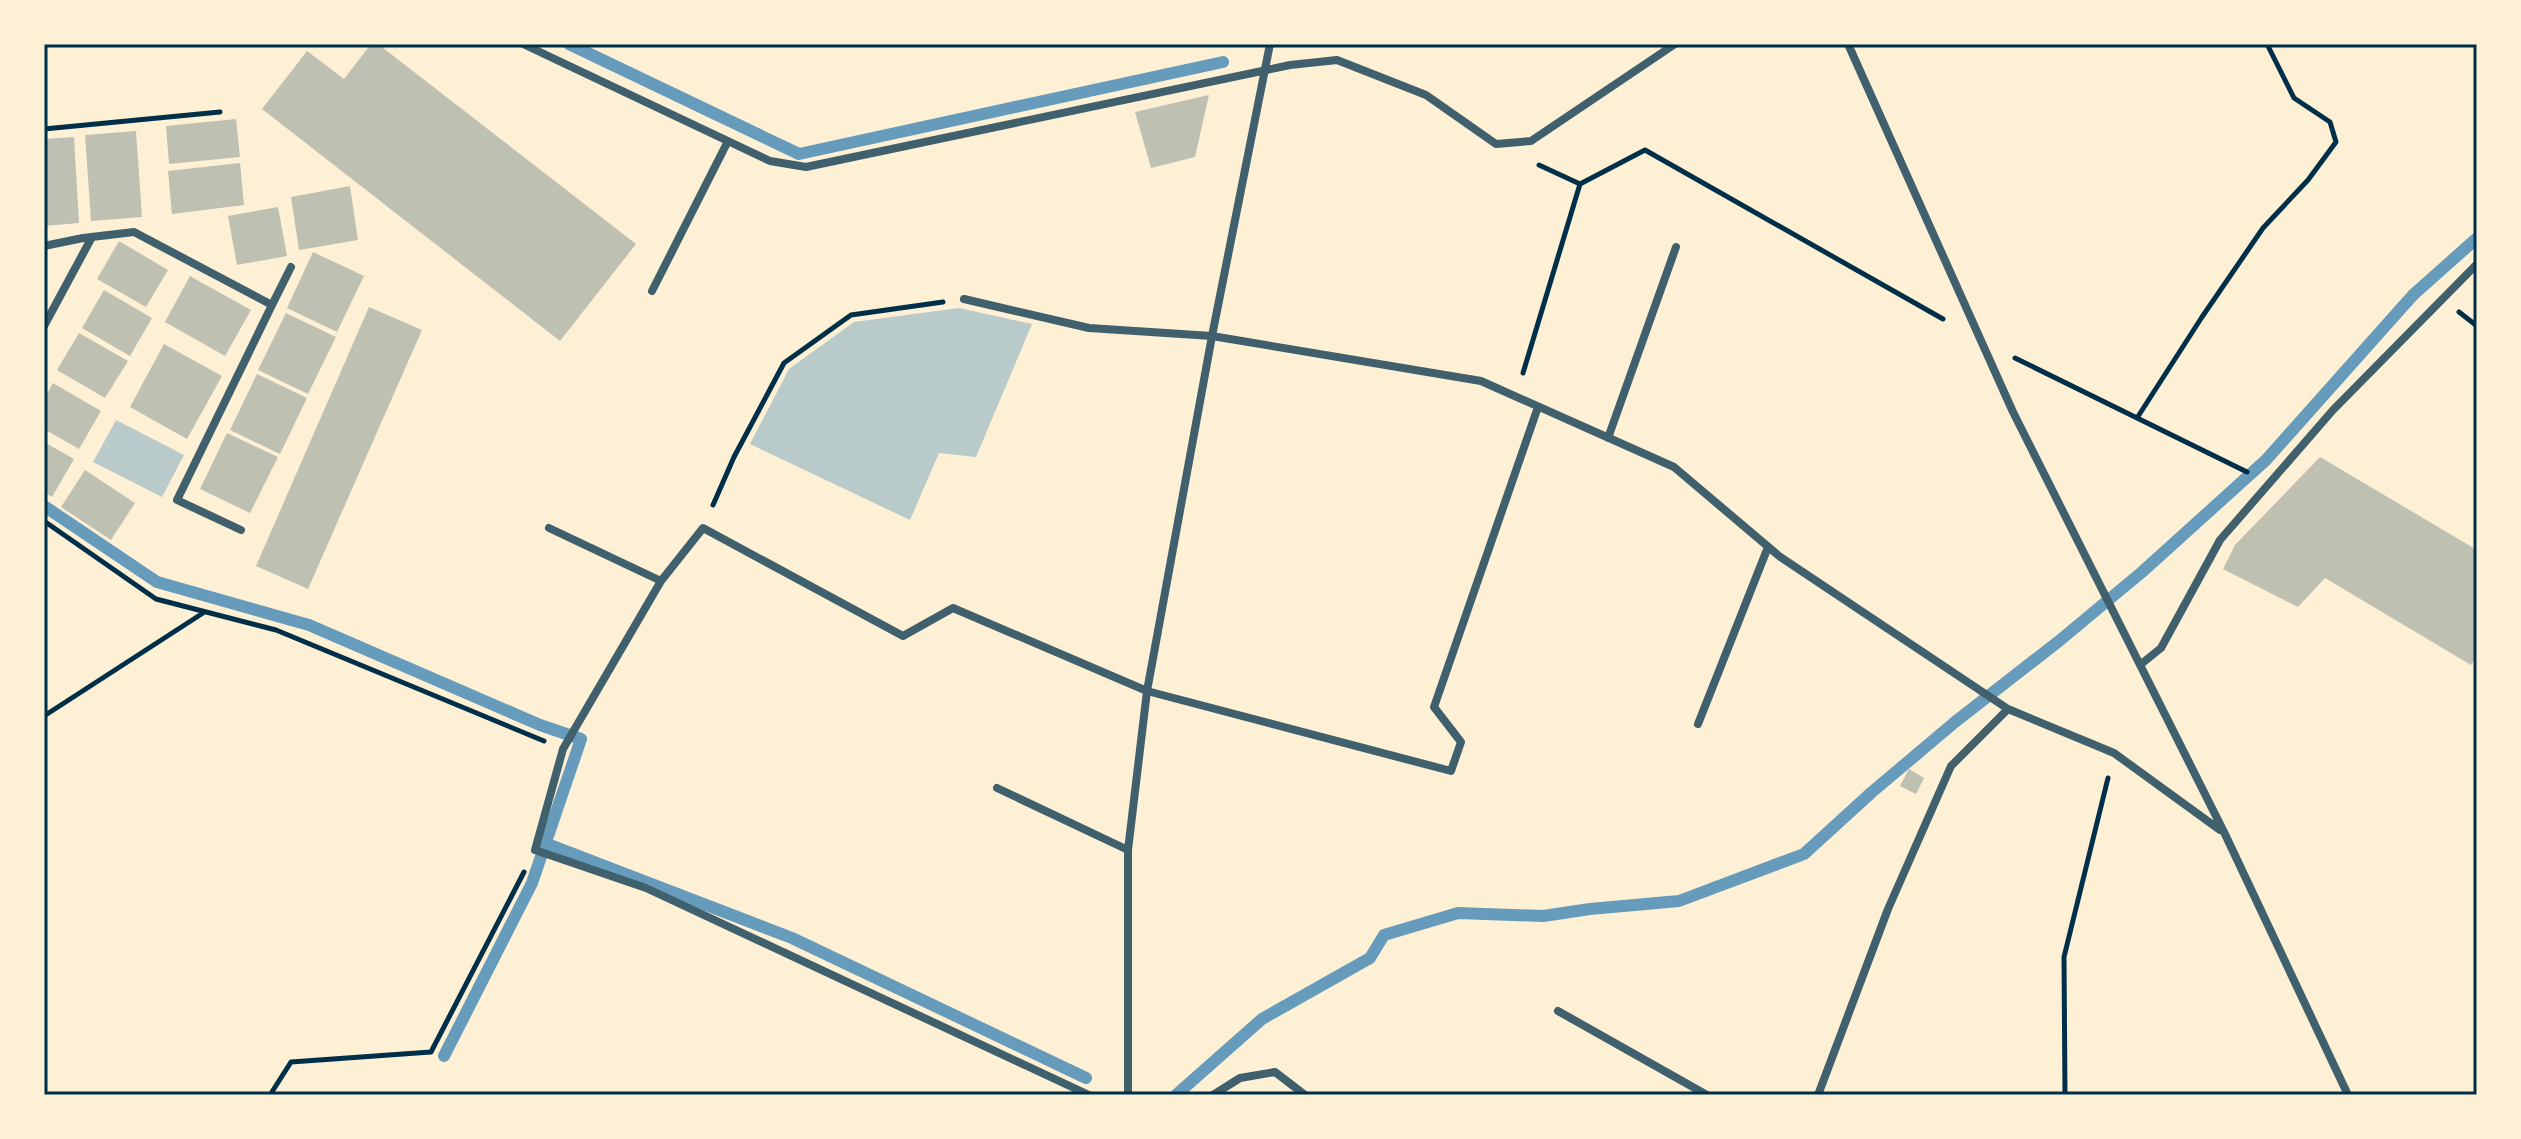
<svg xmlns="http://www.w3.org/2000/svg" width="2521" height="1139" viewBox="0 0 2521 1139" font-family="Manrope,sans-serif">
<rect width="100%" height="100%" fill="#fdf0d5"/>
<!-- green -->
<path fill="#b9caca" d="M959,308L1032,324L976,457L939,453L910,520L750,444L789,369L854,322Z
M116,420L184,455L162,497L93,462Z"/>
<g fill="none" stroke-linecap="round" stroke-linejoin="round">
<!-- stream -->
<path stroke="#669bbc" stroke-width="12" d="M569,44L799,154L1223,62
M44,506L157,582L309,625L540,725L581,739L532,883L444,1056
M545,843L792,938L1086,1078
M1176,1095L1262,1019L1370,958L1384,935L1458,913L1543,916L1590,909L1679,901L1804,854L1872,792L1955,722L2059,641L2142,572L2266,460L2413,295L2477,238"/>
</g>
<!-- building -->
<path fill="#bec0b2" d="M371,44H378L636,244L560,341L262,109L307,51L344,79Z
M1209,95L1195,157L1151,168L1135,112Z
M236,119L240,157L169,164L166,126Z
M136,131L142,217L91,221L85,135Z
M74,137L79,223L44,226V139Z
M240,163L244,205L172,214L168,171Z
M350,186L358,240L299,250L291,197Z
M278,207L287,256L237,265L228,216Z
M119,241L168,270L146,307L97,279Z
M313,252L364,276L337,332L287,308Z
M190,276L251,310L225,356L165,322Z
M104,290L152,318L130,356L82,328Z
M369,307L422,330L308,589L256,566Z
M286,313L336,337L308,394L258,370Z
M79,333L128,361L105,398L57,370Z
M164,344L222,376L187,439L130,407Z
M257,374L307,398L280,454L230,430Z
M53,383L101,411L79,449L44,429V399Z
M227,433L278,457L250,513L200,489Z
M44,442L74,459L52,497L44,492Z
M2320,457L2477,550V657L2471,665L2325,578L2298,607L2223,569L2235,545Z
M85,470L135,503L111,540L61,507Z
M1909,769L1924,778L1916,794L1900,786Z"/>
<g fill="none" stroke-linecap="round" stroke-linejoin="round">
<!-- path -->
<path stroke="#003049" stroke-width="5" d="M44,129L220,112
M1580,184L1645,150L1943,319
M2459,312L2477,326
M2015,358L2247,472
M1523,373L1580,184L1539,165
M2137,418L2202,317L2263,228L2308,180L2336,142L2330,122L2294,98L2267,44
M713,505L734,457L784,363L851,315L943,302
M44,521L156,599L276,630L544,741
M44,716L203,613
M270,1095L291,1062L431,1052L524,872
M2065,1095L2064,957L2108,778"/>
<!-- minor -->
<path stroke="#3f606c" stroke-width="8" d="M523,44L770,161L806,167L1290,65L1337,60L1426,95L1496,144L1531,141L1675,44
M1848,44L2013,412L2224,832L2348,1095
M44,246L83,238L134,232L272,305L177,500L241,530
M652,291L727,143
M964,299L1089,328L1212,336L1481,381L1674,467L1779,556L2008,709
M272,305L291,267
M44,326L92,237
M1608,438L1676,247
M549,528L661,581
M2140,665L2161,648L2220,540L2333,410L2477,264
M1698,724L1768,547
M997,788L1128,850
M1558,1011L1707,1095
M1089,1095L646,888L535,850L563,749L661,581L703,528L903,636L953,608L1147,691L1451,771L1461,742L1434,707L1538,407
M1128,1095V850L1147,691L1212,336L1270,44
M1213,1095L1240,1078L1275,1072L1305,1095
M1818,1095L1888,909L1951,766L2008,709L2114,753L2220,830"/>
</g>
<!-- border -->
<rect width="2521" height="1139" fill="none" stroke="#fdf0d5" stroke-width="92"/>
<rect x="46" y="46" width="2429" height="1047" fill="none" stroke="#003049" stroke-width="3"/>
</svg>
